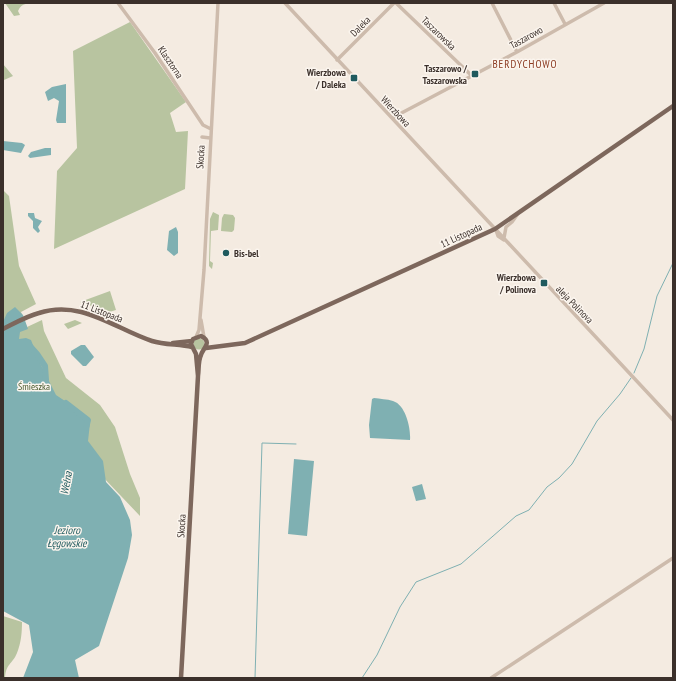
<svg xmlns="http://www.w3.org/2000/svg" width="676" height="681" viewBox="0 0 676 681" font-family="'PT Sans Narrow',sans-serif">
<rect width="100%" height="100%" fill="#f4ebe1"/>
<!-- green -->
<path fill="#b8c4a0" d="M5,3H36C28,4 22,2 18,11L20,15L14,16Z
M130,22L186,102L170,113L176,132L188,131L185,189L54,249L57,171L77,148L73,51Z
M3,64L13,76L4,80L3,79Z
M3,190L9,196L19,266L36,304L21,312L27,327L42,320L44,331L66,378L100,405L115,427L130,474L140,498V516L102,476L3,451Z
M213,212L219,215L218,230L211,231L210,261L213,263L212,269L209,266L210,219Z
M224,214L233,215L235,218L234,230L232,232L221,231L222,218Z
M110,291L116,310L109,312L80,302Z
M75,320L82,323L68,329L64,324Z
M193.5 344a5.5 5.5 0 1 1 11 0a5.5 5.5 0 1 1-11 0Z
M3,616L22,622C22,633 21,643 17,653C12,665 6,663 5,678H3Z"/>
<!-- water -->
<path fill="#7fb0b2" d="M66,84V123H57L56,120L59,101L54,98L48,101L45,92L52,87Z
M3,141L22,143L25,145L21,153L3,150Z
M45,148H51V155L30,158L28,156L31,152Z
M28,213H34L35,218L42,221L38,227L40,231L38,233L33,228V221L28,216Z
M176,227L178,232V253L174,256L167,250L169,231Z
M15,307L23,315L28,329L20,332L19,339L26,338L31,340L40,363L56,395L65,401L90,423L88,441L103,461L106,482L120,497L130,520L132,535L128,558L99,646L75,660L79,678H23L33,652L29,625L3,611V322L7,313Z
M81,345H85L94,357L86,366H83L71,354V351Z
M374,398C380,399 387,399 393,401C406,405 411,429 410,440L370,438L369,425L372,399Z
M294,459L314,461L307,536L288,534Z
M422,484L426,499L416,501L412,487Z"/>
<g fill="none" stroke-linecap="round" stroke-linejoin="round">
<!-- stream -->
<path stroke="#7fb0b2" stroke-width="1" d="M634,373L644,349L657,296L673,263
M255,678L262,443L296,444
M362,678L377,655L400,607L416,582L461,564L516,516L529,510L547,487L559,478L572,464L597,421L620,394L631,378"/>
<!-- river -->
<path stroke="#7fb0b2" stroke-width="6" d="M29,345L37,354L45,366L46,380
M66,403L88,420L86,428"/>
<!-- minor -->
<path stroke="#cdbbac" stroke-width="3.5" d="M118,3L155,53L203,125L211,129
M285,3L673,420
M396,3L472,76
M492,3L517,52
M554,3L565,24
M337,60L394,3
M392,118L517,52L604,3
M202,137L210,138
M496,230L498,236L504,240
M504,238L506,227L512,222L517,215
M201,320L204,337
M196,337L199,330L204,270L218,3
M491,678L673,558"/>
<!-- major -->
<path stroke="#7d675c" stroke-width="4.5" d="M3,329C15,323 27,316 39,313C81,299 115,329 152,341C165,345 179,344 192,347
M173,343L192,341
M206,348L245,343L495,229L673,106
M181,678L198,376C199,369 198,361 201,355C203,348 213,342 201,336L193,339L191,344L196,354L198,376"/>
</g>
<!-- markers -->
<g fill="#1f5a5e" stroke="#fbf5ee" stroke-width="1.5">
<rect x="471" y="70" width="8" height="8" rx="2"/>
<rect x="350" y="74" width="8" height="8" rx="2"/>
<circle cx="226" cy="253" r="4"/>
<rect x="540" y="279" width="8" height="8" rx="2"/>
</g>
<g text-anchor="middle" stroke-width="3" stroke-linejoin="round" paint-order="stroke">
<!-- street labels -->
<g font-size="10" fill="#3b302b" stroke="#fbf5ee">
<text transform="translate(360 26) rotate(-45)" y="4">Daleka</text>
<text transform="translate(439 33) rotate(44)" y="4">Taszarowska</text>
<text transform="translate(526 37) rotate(-29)" y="4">Taszarowo</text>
<text transform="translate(171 62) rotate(56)" y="4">Klasztorna</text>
<text transform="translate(396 111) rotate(47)" y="4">Wierzbowa</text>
<text transform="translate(200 157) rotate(-87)" y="4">Skocka</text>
<text transform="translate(461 235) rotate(-25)" y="4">11 Listopada</text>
<text transform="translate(575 304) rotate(46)" y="4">aleja Polinova</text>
<text transform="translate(102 311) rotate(21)" y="4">11 Listopada</text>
<text transform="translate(181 526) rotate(-87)" y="4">Skocka</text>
</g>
<!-- poi labels -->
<g font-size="10" font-weight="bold" fill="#3b302b" stroke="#fbf5ee" text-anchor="end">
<text x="467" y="72">Taszarowo /<tspan x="467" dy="12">Taszarowska</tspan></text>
<text x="346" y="76">Wierzbowa<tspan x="346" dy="12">/ Daleka</tspan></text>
<text x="234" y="257" text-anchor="start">Bis-bel</text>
<text x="536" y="281">Wierzbowa<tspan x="536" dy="12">/ Polinova</tspan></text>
</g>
<!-- park labels -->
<g font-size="10" fill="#4a5a2e" stroke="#fbf5ee">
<text x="34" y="390">Śmieszka</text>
</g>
<!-- neighbourhood labels -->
<g font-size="11" letter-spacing="1" fill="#8c3b22" stroke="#fbf5ee">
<text x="525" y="68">BERDYCHOWO</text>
</g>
<!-- water labels -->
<g font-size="11" font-style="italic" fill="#1f5a5e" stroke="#fbf5ee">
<text transform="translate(66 483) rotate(-79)" y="4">Wełna</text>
<text x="67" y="534">Jezioro<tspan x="67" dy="13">Łęgowskie</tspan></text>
</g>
</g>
<!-- border -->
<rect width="676" height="681" fill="none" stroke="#3b302b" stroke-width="8"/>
</svg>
